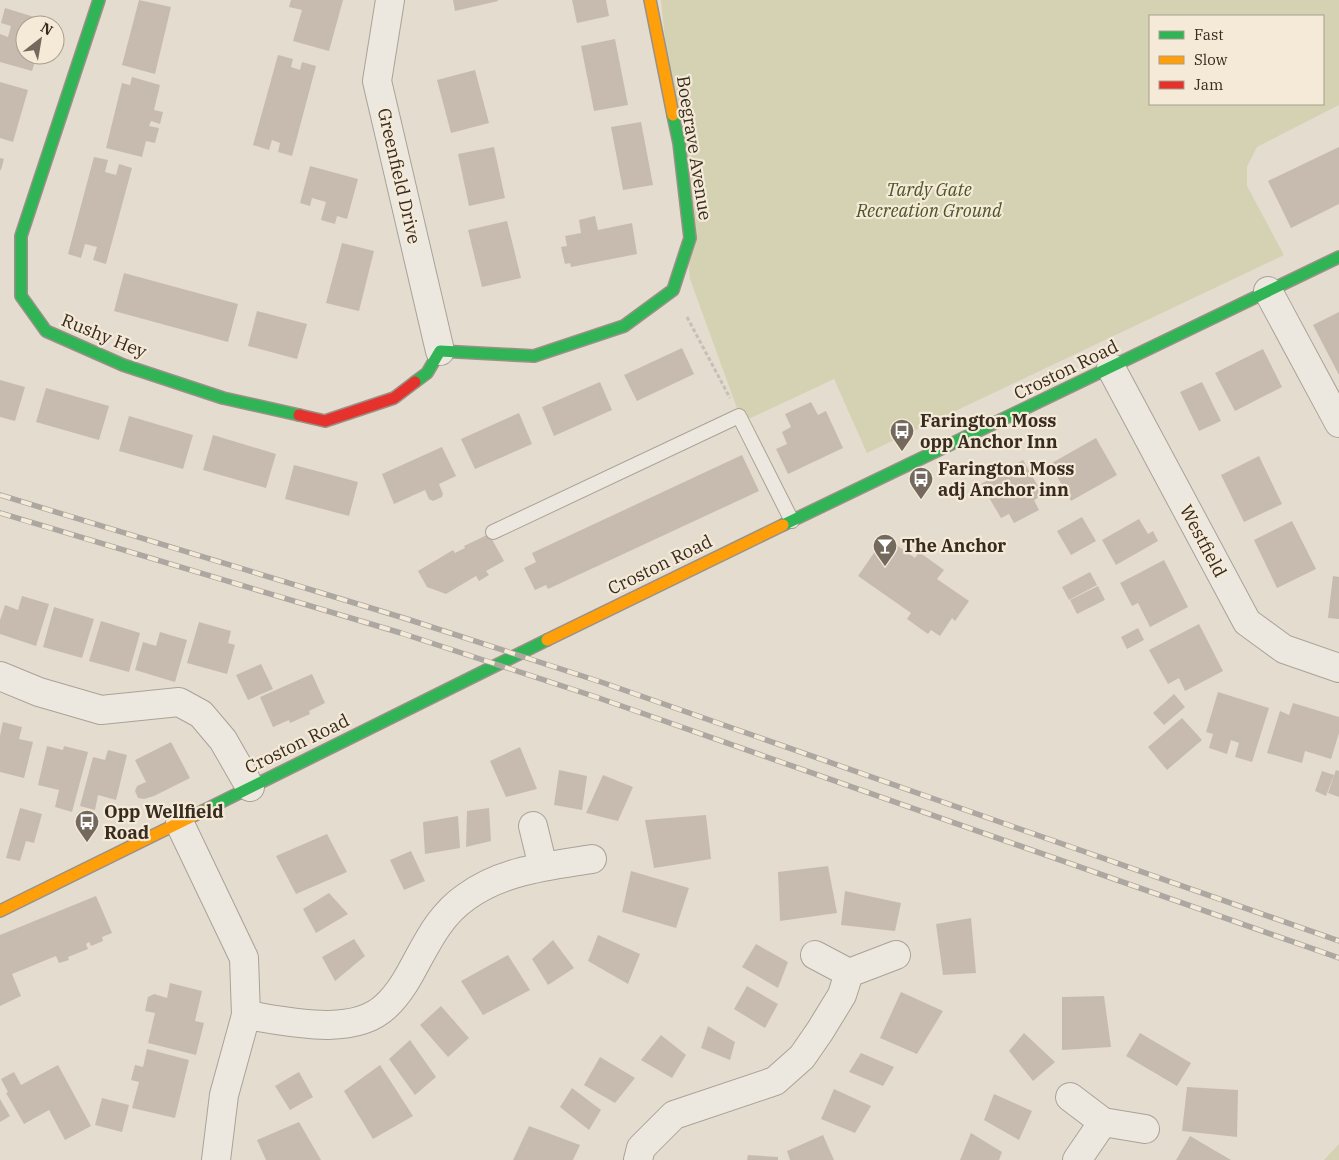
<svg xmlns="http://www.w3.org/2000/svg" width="1339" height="1160" viewBox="0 0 1339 1160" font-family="'IBM Plex Serif',serif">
<rect width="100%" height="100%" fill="#e4dccf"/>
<!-- green -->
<path fill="#d4d2b3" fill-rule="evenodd" d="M661,0H1339V105L1257,147L1247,167V186L1284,255L867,453L834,379L742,422L690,279ZM1150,16H1323V104H1150Z
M1339,1144V1160H1324Z"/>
<!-- building -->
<path fill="#c7bbb0" d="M139,0L171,7L155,74L122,65Z
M291,0H343L329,51L293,41L302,10L289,7Z
M453,0H498V1L455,11Z
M572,0H606L609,16L577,23Z
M5,8L47,21L45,25H25V55H37L32,71L0,62V34L8,37L11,26L1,23Z
M615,39L628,105L594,111L581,46Z
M278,55L293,59L291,67L300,70L302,62L316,66L292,156L278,152L280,143L272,140L269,150L253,145Z
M475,70L489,123L451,133L437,80Z
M132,77L160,85L154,110L163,112L160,124L151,121L149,126L159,128L155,143L146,141L142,157L106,148L122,83L130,85Z
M0,82L28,90L13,142L0,138Z
M641,122L653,185L623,190L611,127Z
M494,147L505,198L469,206L458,154Z
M1339,147V204L1291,228L1268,181Z
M94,157L108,160L105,172L116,175L119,164L132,168L106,264L93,260L97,247L85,244L81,258L68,254Z
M0,158L4,159L1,170H0Z
M310,166L358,179L347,219L337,216L335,224L321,220L326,202L312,198L310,206L300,203Z
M595,216L598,230L632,223L637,254L571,267L570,263L565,264L561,247L567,246L565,236L581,233L579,220Z
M507,221L521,278L482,287L468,230Z
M342,243L374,251L359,311L326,303Z
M124,273L238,304L228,342L114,311Z
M257,311L307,324L297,359L248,346Z
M1339,312V375L1313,325Z
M682,348L694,374L637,401L624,375Z
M1263,349L1282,387L1235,411L1215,373Z
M0,380L25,387L15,421L0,417Z
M600,382L612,410L554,436L542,407Z
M1202,382L1221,421L1199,431L1180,392Z
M46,388L109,406L99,440L36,422Z
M811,402L818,415L826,411L843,448L788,474L776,449L787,444L782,432L791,427L785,414Z
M519,413L532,444L475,469L461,439Z
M129,416L193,435L183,469L119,451Z
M213,435L276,454L266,488L203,470Z
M1096,438L1117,475L1071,501L1050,464Z
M442,447L456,476L439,484L443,494L442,497L433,501L429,499L425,490L394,504L382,474Z
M742,455L759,491L548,589L546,585L535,590L524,568L536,562L532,553Z
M1259,456L1282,504L1244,522L1221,475Z
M1023,460L1043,495L1034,500L1039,510L1014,523L1009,514L1001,518L981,484Z
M294,465L358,482L349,516L285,499Z
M1082,517L1096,541L1071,555L1057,531Z
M1139,519L1148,534L1153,531L1158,541L1116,565L1102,540Z
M1292,521L1316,569L1277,588L1254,540Z
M489,534L504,561L486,571L489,575L479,581L476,576L446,594L427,587L418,571L453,550L455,553L465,548L464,546Z
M885,537L915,558L919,552L944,570L937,579L969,601L955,621L952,618L940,636L931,630L928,634L907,619L911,613L858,576Z
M1164,560L1188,607L1150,627L1138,603L1132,606L1120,583Z
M1090,572L1097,585L1069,600L1062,587Z
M1333,576L1339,577V619L1328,618Z
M1098,586L1105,600L1077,614L1070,600Z
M22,596L49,604L36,646L0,634V620L5,605L18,610Z
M54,607L94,619L82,658L43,647Z
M101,621L140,633L129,672L89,661Z
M199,622L231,631L228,643L235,645L227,674L187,663Z
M1199,624L1223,671L1185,691L1179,678L1168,684L1149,650Z
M1138,628L1144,640L1127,649L1121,637Z
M160,632L187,640L175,682L135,670L143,642L156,646Z
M261,664L273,689L248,700L236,675Z
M312,674L325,703L309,711L310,714L290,723L289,720L273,727L260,697Z
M1218,692L1269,708L1252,762L1235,757L1239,743L1231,740L1227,754L1209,748L1213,734L1206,732Z
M1174,694L1185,707L1164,725L1153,713Z
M1293,703L1339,717V733L1331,759L1305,751L1302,763L1267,753L1280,711L1289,715Z
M1182,718L1202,740L1167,770L1148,747Z
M3,722L22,727L19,739L33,742L24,778L0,772V736Z
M171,742L190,778L154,796L144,799L138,798L135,791L137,786L146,782L135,760Z
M47,746L63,750L64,746L88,752L72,812L55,807L59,790L38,785Z
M520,747L537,789L506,797L490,761Z
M108,750L127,755L116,800L98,795L95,810L80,806L93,757L105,760Z
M559,770L587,776L582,810L554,805Z
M1336,770L1339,771V797L1328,793Z
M1322,771L1334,775L1326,796L1315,791Z
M603,775L633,787L618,821L586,813Z
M20,808L42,814L34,843L26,841L20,861L6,858Z
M489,808L491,841L466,847L467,811Z
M706,815L711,859L654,868L645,820Z
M458,816L460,848L425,854L423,822Z
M327,834L347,872L296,894L276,856Z
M411,851L425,881L404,890L390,860Z
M828,866L837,913L780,921L778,872Z
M631,871L689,888L676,928L622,912Z
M845,891L901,903L895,931L841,925Z
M329,893L348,914L316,933L303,909Z
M96,896L112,933L102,937L103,941L91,946L89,942L86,944L88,949L68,957L69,960L59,963L56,956L12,974L21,996L0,1006V935Z
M971,918L976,973L943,975L936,924Z
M598,935L640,954L628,984L588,961Z
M354,939L365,956L335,981L322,957Z
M553,940L574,968L548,985L532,959Z
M756,944L788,962L778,988L742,967Z
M508,955L530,990L483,1015L461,981Z
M170,983L202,991L195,1021L204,1023L196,1055L148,1043L155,1013L145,1011L148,997L154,994L167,998Z
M747,986L778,1004L765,1028L734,1009Z
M901,992L943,1011L917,1054L880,1038Z
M1104,996L1111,1047L1062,1050V997Z
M441,1006L469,1038L448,1057L420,1025Z
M708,1026L735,1042L730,1060L701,1048Z
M1024,1033L1055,1062L1033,1081L1009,1051Z
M1140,1033L1191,1063L1177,1086L1126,1056Z
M661,1035L686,1055L672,1078L641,1060Z
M410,1040L436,1077L415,1095L389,1059Z
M147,1049L189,1060L175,1118L132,1108L139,1082L131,1080L135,1065L143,1067Z
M861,1053L894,1067L883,1086L849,1072Z
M600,1057L635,1078L615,1103L584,1085Z
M58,1065L91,1126L65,1140L49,1110L24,1124L6,1093L8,1092L1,1079L14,1072L21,1085Z
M380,1065L413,1116L373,1139L344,1091Z
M299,1072L313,1097L290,1110L275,1086Z
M1187,1087L1238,1090L1237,1137L1182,1131Z
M572,1088L601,1110L589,1130L560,1107Z
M834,1089L871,1106L855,1133L821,1119Z
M994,1094L1032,1111L1019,1140L984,1120Z
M102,1098L129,1105L122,1132L95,1125Z
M0,1099L10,1116L0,1122Z
M299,1122L321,1160H266L257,1140Z
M529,1126L580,1145L573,1160H513Z
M971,1133L1002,1152L999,1160H960Z
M823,1135L834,1160H790L787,1151Z
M1190,1136L1231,1160H1176Z
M748,1155L778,1157V1160H747Z"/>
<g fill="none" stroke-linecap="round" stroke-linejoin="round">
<defs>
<path id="lane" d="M493,532L739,416L792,521"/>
<path id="street" d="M390,0L377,81L440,351
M1268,291L1339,423
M1111,368L1247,622L1284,649L1339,668
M0,676L39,692L101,710L179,702L201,714L223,740L250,787
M180,824L244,958L246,1015L224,1095L216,1160
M533,826L543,867
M815,955L849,973
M246,1015C286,1021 353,1038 386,1006C400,993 409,976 418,959C431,935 443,913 466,897C503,870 549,866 592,859
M1070,1097L1103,1122L1145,1129
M638,1160L641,1148L674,1115L775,1081L802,1057L820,1031L842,995L849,973L896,955
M1077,1160L1103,1122"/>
<path id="fast" d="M99,0L21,236V296L46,331L123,365L223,398L299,415
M415,382L427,373L440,351L534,356L624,326L673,290L690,238L679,143L673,115
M783,525L1339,257
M203,811L547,640"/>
<path id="slow" d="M650,0L673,115
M547,640L783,525
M0,911L203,811"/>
<path id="jam" d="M299,415L325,421L394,398L415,382"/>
</defs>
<!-- lane casing -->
<use href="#lane" stroke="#a9a298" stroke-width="16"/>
<!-- street casing -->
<use href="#street" stroke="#a9a298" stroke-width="30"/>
<!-- fast casing -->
<use href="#fast" stroke="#999188" stroke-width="14"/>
<!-- slow casing -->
<use href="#slow" stroke="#999188" stroke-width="14"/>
<!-- jam casing -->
<use href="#jam" stroke="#999188" stroke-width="14"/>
<!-- path -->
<path stroke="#c5bfb7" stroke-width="3" stroke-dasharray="4 2.5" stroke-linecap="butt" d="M687,317L730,398"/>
<!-- lane -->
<use href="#lane" stroke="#ece8e0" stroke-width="14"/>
<!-- street -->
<use href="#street" stroke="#ece8e0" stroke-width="28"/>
<!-- fast -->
<use href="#fast" stroke="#30b455" stroke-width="11"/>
<!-- slow -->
<use href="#slow" stroke="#ff9f0a" stroke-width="11"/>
<!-- jam -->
<use href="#jam" stroke="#e5322d" stroke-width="11"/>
<defs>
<path id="rail" d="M0,495L407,619L601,682L1339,941
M0,513L401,633L596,697L1339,958"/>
</defs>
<!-- rail casing -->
<use href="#rail" stroke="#aca7a1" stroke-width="5.5"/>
<!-- rail -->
<use href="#rail" stroke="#f4ead7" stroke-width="4" stroke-dasharray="11" stroke-linecap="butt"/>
</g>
<!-- icons -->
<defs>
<symbol id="bus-pin" viewBox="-11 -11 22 30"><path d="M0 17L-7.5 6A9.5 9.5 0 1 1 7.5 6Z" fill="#74695d" stroke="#f4ead7"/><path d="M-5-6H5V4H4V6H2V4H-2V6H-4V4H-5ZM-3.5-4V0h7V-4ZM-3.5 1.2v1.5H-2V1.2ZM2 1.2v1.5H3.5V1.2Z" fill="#fff"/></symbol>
<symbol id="bar-pin" viewBox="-11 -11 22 30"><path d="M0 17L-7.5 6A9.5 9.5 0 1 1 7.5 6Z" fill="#74695d" stroke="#f4ead7"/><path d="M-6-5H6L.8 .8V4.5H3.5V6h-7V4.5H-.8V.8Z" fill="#fff"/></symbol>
</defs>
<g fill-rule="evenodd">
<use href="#bus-pin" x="888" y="417" width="28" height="38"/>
<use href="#bus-pin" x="907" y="465" width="28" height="38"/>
<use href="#bar-pin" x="871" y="532" width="28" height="38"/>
<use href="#bus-pin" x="73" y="808" width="28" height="38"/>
</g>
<g text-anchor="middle" stroke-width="4.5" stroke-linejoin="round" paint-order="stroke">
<!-- street labels -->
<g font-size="18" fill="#382b20" stroke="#f4ead7">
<text transform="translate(694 148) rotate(81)" y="6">Boegrave Avenue</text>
<text transform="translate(399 176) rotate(77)" y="6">Greenfield Drive</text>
<text transform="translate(104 336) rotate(22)" y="6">Rushy Hey</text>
<text transform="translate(1066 370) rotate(-26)" y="6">Croston Road</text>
<text transform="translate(1203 541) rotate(62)" y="6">Westfield</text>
<text transform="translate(660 565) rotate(-26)" y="6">Croston Road</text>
<text transform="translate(297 744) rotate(-26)" y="6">Croston Road</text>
</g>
<!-- park labels -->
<g font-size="18" font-style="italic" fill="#4b5428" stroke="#f4ead7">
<text x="929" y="196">Tardy Gate<tspan x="929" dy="21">Recreation Ground</tspan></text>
</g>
<!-- poi labels -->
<g font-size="18" font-weight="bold" fill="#382b20" stroke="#f4ead7" text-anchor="start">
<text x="920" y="427">Farington Moss<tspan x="920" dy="21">opp Anchor Inn</tspan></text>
<text x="938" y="475">Farington Moss<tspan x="938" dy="21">adj Anchor inn</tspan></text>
<text x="902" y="552">The Anchor</text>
<text x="104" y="818">Opp Wellfield<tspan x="104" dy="21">Road</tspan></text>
</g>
</g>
<!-- legend -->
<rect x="1149" y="15" width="175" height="90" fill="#f4ead7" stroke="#a99e8e"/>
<rect x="1159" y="31" width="25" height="8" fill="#30b455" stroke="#a99e8e"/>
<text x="1194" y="40" font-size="15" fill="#382b20">Fast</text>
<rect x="1159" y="56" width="25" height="8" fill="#ff9f0a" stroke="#a99e8e"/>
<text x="1194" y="65" font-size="15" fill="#382b20">Slow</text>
<rect x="1159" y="81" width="25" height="8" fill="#e5322d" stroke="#a99e8e"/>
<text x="1194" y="90" font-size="15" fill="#382b20">Jam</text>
<!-- north arrow -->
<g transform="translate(40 40) rotate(31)"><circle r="24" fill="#f4ead7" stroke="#a99e8e"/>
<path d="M0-4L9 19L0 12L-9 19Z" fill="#74695d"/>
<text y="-8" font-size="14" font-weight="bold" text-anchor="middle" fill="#382b20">N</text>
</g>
</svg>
